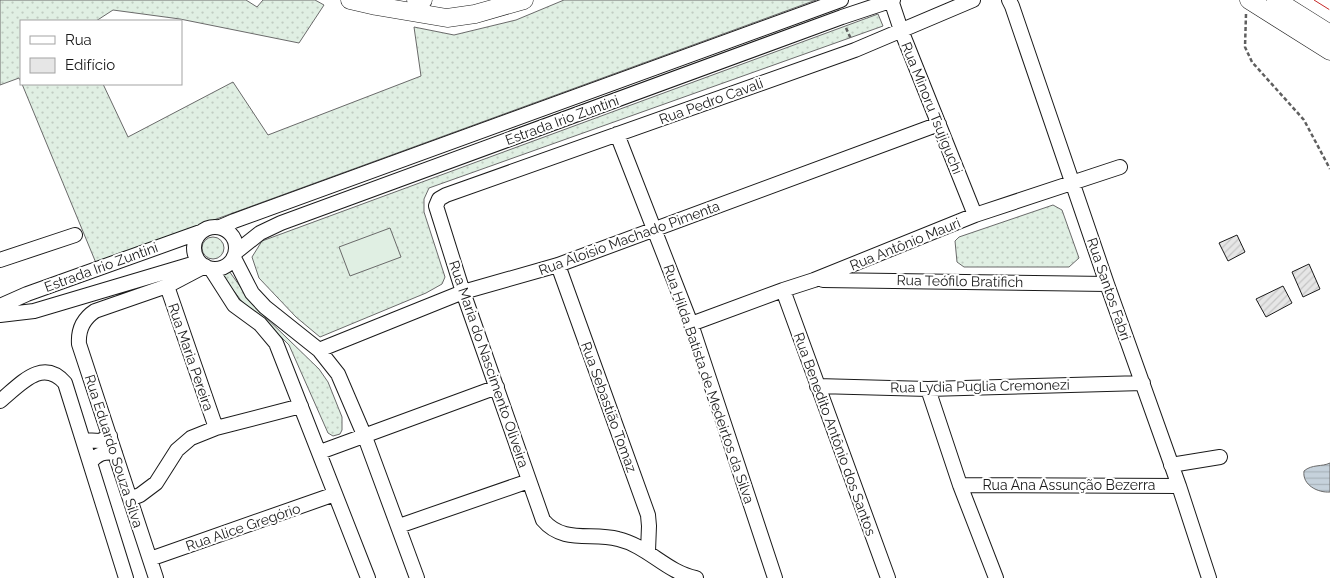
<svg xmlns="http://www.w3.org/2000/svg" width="1330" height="578" viewBox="0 0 1330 578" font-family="Raleway,sans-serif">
<defs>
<pattern id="grass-dots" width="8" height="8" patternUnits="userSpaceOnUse" patternTransform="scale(1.25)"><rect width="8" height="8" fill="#e0efe3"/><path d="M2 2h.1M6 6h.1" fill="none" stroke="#c0ccc2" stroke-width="1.8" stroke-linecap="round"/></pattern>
<pattern id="water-rules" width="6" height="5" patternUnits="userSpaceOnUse" patternTransform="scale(1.25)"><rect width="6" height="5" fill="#c6d2dc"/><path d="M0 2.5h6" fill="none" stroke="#aab4bc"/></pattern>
<pattern id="building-hatch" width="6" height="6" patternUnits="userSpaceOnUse" patternTransform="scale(1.25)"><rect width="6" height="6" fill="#e6e6e6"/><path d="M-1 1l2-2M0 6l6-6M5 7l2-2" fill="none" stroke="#c5c5c5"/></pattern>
</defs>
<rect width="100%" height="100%" fill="#fff"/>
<!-- grass -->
<path fill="url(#grass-dots)" stroke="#6a6a6a" d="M0,0H246L257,7L263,0H315L324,5L299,43L180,19L113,10L96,21H21V82L19,78L0,85Z
M564,0H816L96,263L22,84H103L128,137L233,82L268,135L421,76L414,27L454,35L516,20Z
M878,14L883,26L429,188L424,199V212L445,277L442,284L426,293L320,337L296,317L259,278L252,257L262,241Z
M1053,205L1062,210L1079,258L1069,267H964L957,262L955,241L959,237Z
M202 248a11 11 0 1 1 22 0a11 11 0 1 1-22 0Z
M229,271L255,307L319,369L328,382L342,417V430L340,434L333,436L328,433L289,345L265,321L243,303L221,274Z"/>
<!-- pitch -->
<path fill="#e0efe3" stroke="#6a6a6a" d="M390,228L401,257L350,276L339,247Z"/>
<!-- water -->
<path fill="url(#water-rules)" stroke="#6a6a6a" d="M1330,463V492C1318,493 1302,485 1304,471C1312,464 1322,467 1330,463Z"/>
<!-- building -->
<path fill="url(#building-hatch)" stroke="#1a1a1a" d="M1237,235L1245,252L1228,261L1219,243Z
M1309,264L1320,289L1303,297L1292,272Z
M1283,286L1292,303L1266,317L1256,299Z"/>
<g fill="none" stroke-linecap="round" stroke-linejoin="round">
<defs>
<path id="minor" d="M891,0L901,30L975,215
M1009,0L1012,6L1107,284L1179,486L1209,578
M617,134L691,324L775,578
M194 248a21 21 0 1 1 42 0a21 21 0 1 1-42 0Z
M220,227L234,221L841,0
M236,252L260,233L281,223L842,17L893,0
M234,258L252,293L265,307L319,350L338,374L365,437L417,578
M0,260L75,235
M558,265L648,515L649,526L648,551
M211,269L234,305L260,324L276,343L368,578
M823,280L1107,284
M167,286L216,428
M783,290L888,578
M0,306L27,294L203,231
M0,315L34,311L199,262
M691,324L783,290L814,280L975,215L1120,167
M319,350L463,292L558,265L939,124
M817,386L928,389L1143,383
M928,389L960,485L996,578
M0,401C20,385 42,357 65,383L126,578
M83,440L100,441L110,436
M320,452L497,387
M90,463C97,454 104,451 115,453
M1171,465L1220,457
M960,485L1179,486
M130,499L140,495L156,483L177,450L191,438L216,428L301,406
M399,526L529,481
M150,559L335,494
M156,578L79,344C78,330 83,319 95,311L167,286L205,266
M696,578C666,572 648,546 618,539C592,532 563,544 543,520L463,292L436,206L439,199L446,195L855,50L973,0"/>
<path id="major" d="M350,0L376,6L447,18L475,14L524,0
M416,0H423
M1249,0L1330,51
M1276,0L1330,34"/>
</defs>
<!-- minor casing -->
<use href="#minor" stroke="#1a1a1a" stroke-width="16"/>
<!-- major casing -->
<use href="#major" stroke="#1a1a1a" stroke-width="19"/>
<!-- path -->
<path stroke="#5f5f5f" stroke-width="2.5" stroke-dasharray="4 2.5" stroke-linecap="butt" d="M1246,14L1245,47L1252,62L1304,120L1330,169
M846,28L851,39"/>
<!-- minor -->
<use href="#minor" stroke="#fff" stroke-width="14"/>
<!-- major -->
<use href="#major" stroke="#fff" stroke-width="18"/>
<!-- power -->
<path stroke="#c62828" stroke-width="1" stroke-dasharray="18 4 2.5 4" stroke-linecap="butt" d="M1314,0L1330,10"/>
</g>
<g text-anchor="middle" stroke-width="4" stroke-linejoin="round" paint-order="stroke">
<!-- street labels -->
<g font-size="14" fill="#1a1a1a" stroke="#fff">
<text transform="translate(711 101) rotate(-20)" y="5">Rua Pedro Cavali</text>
<text transform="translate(932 108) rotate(68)" y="5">Rua Minoru Tsujiguchi</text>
<text transform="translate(562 120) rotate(-20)" y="5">Estrada Irio Zuntini</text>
<text transform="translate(629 238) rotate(-20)" y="5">Rua Aloísio Machado Pimenta</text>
<text transform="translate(905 244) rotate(-22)" y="5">Rua Antônio Mauri</text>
<text transform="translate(101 267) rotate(-20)" y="5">Estrada Irio Zuntini</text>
<text transform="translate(960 281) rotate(1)" y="5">Rua Teófilo Bratifich</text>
<text transform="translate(1109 289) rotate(71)" y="5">Rua Santos Fabri</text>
<text transform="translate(191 357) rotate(71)" y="5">Rua Maria Pereira</text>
<text transform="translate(489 364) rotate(71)" y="5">Rua Maria do Nascimento Oliveira</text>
<text transform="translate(709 384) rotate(71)" y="5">Rua Hilda Batista de Medeirtos da Silva</text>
<text transform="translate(980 386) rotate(-1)" y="5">Rua Lydia Puglia Cremonezi</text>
<text transform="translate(609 407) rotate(70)" y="5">Rua Sebastião Tomaz</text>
<text transform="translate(835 434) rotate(70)" y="5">Rua Benedito Antônio dos Santos</text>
<text transform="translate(114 451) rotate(72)" y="5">Rua Eduardo Souza Silva</text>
<text x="1069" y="490">Rua Ana Assunção Bezerra</text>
<text transform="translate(243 527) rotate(-19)" y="5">Rua Alice Gregório</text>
</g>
</g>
<!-- legend -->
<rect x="20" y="20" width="162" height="65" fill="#ffffff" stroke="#a3a3a3"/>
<rect x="30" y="36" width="25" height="8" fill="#ffffff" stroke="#a3a3a3"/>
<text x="65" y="45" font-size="15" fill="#1a1a1a">Rua</text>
<rect x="30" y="58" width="25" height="15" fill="#e6e6e6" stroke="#a3a3a3"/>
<text x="65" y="70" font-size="15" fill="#1a1a1a">Edifício</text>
</svg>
